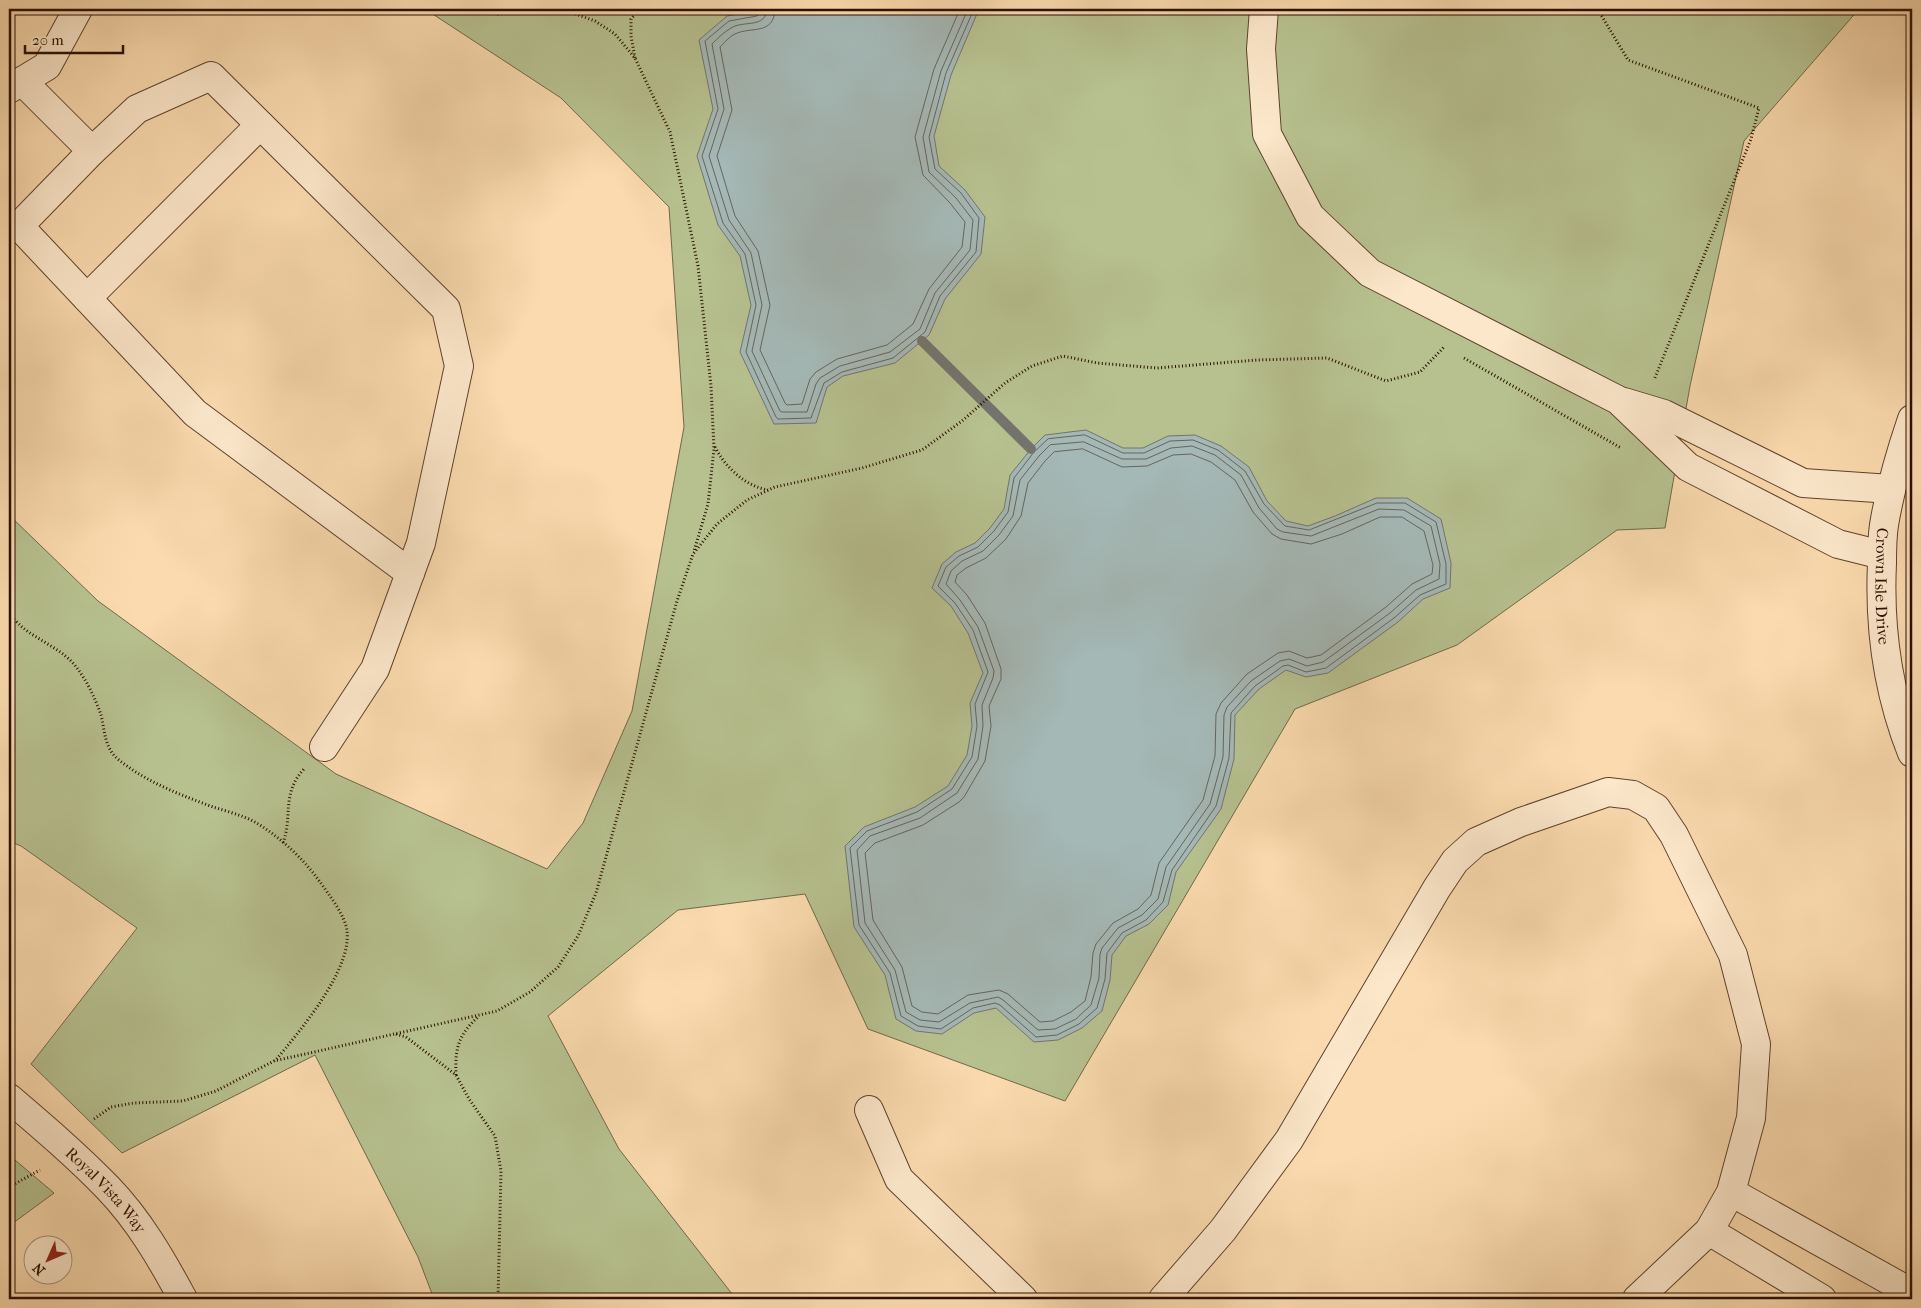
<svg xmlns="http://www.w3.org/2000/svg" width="1921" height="1308" viewBox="0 0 1921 1308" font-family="'IM FELL French Canon',serif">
<rect width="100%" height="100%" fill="#fadaae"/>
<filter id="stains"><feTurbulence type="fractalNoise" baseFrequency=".004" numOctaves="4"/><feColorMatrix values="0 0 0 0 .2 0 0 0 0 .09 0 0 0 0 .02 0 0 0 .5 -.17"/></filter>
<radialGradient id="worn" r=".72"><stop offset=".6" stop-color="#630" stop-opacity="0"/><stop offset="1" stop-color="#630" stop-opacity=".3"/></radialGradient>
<!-- green -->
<path fill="#b7c190" stroke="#716848" d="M425,9H1859L1744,141L1690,386L1665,528L1617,530L1457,645L1295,709L1065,1101L868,1029L805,894L678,910L548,1016L619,1149L736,1299H434L418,1257L315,1055L122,1153L31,1064L137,928L21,846L9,841V515L98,601L336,774L547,869L583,823L632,711L684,427L669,207L561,98Z
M9,1155L54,1193L9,1226Z"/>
<!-- water -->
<path fill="#a4b8b6" stroke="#74746d" d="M769,9H979L951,75L934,136L939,166L965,190L985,217L981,254L945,299L929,335L895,363L843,376L827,387L816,423L774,424L740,352L751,305L740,256L718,225L697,156L713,109L699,40L727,16Z
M1086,430L1123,448H1143L1168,436L1195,435L1221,446L1249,467L1267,501L1286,521L1308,526L1335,516L1376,498H1407L1441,519L1451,563L1450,588L1423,599L1398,622L1328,673L1306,677L1286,670L1259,689L1235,715L1234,759L1221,809L1176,872L1168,905L1149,924L1126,936L1112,955L1110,980L1102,1011L1082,1028L1058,1040L1034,1042L996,1008L974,1013L942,1034L916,1031L896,1019L885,975L854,927L845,846L864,827L915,807L948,786L967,755L972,726L970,703L983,673L968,633L951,606L932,588L942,564L956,552L975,543L990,528L1004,509L1010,475L1031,449L1045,435Z"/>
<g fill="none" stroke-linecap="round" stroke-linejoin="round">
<!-- shore -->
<path stroke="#68645b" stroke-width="1" d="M761,9L760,13L757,16L729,21L705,41L718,109L702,156L723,223L745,254L756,305L746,352L776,417L778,419L811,418L824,383L842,372L893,358L925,332L940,296L976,252L979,218L961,193L935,169L929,137L946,73L974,9
M767,9C766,29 743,20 731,28C724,32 718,38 712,44L724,109L709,156L729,220L751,253L762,305L752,351L780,411L782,412H807L816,384L820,378L840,366L890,352L920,329L935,293L970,250L973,220L956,198L929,172L923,137L941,71L968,9
M775,9C774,36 751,26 735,34C730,36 724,43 720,47L732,110L717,156L735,216L758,251L770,305L760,350L785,403L787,405L802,404L810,379L816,372L837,359L887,345L913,324L929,289L962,247L965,222L950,203L923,175L915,137L934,69L960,9
M1085,435L1123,453H1144L1170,441L1193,440L1218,450L1245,471L1264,504L1285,526L1309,530L1377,503H1405L1436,522L1446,564V584L1420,595L1394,618L1326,668L1306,672L1288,665L1283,666L1255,686L1231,713L1229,758L1216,806L1172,870L1163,902L1146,920L1122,933L1107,953L1105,979L1097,1008L1079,1024L1057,1035L1036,1037L1000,1005L995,1003L973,1008L941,1029L918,1026L901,1016L890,973L859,925L850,848L867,831L917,812L952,789L972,757L977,726L975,704L988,672L973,630L955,603L938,586L946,567L959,556L978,547L994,531L1008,512L1014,478L1034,452L1048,439Z
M1084,442L1122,459H1146L1171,448L1192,446L1215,455L1241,475L1259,508L1277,529L1283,532L1311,536L1379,509L1404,510L1431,526L1440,564L1439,579L1416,590L1390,613L1323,662L1307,666L1289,659L1280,661L1251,681L1227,707L1224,715L1223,757L1210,804L1166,867L1158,899L1142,915L1118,928L1102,948L1100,954L1099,978L1091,1005L1076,1019L1055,1029L1038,1030L1003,1000L998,997L970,1003L939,1022L920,1020L906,1012L895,970L865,923L857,850L870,836L920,818L957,793L978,759L983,726L982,705L993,678L994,671L978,627L960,600L946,584L951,571L962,561L983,551L999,535L1013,516L1020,480L1039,456L1050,445Z
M1083,449L1122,467L1147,466L1173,455L1191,454L1211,462L1235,480L1253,512L1272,534L1281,539L1311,544L1342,534L1380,517H1402L1424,531L1433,565L1432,574L1412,584L1386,607L1321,655L1307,658L1289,651L1278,653L1247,674L1221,703L1216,714L1215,756L1203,800L1159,863L1151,895L1138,909L1113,923L1096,944L1093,953L1091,977L1085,1001L1071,1012L1053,1021L1040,1022L1008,994L999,990L968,995L938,1014L922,1012L912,1006L902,967L873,920L865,853L875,843L923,825L959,802L964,797L985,761L991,726L989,706L1001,679V669L985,623L967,595L955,582L957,575L966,568L986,558L1006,539L1021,516L1028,483L1045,461L1054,452Z"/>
<!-- stream -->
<path stroke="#74746d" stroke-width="10" d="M922,341L1031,449"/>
<defs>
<g id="street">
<path d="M1264,9L1261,49L1267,134L1310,216L1370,273L1618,400L1688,467L1838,544L1882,555"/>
<path d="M22,81L92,151L19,226L195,413L410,573"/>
<path d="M9,89L47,66L78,9"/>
<path d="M92,151L137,109L211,76L446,309L459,366L421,543L375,669L324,747"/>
<path d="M87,298L260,125"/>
<path d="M1624,402L1664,414L1803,483L1891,489"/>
<path id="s1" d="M1912,419C1900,454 1890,489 1884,525C1882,538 1882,551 1882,563C1879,627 1888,693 1912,753"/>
<path id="s2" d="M9,1098C43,1127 77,1156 108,1188C139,1220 162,1260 183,1299"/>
<path d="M869,1110L899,1179L1023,1299"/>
<path d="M1731,1192L1912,1293"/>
<path d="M1709,1231L1822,1299"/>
<path d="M1163,1299L1223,1230L1289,1140L1437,888L1455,861L1476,842L1521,822L1608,792L1633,795L1656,808L1674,835L1733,955L1756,1044L1751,1118L1731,1192L1709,1231L1637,1299"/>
</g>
</defs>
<!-- street casing -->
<use href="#street" stroke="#5f422c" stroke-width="30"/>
<!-- path -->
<path stroke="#2b0f00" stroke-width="3" stroke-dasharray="1 2.5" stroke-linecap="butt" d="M470,9L498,14L570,9
M562,9L595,21L615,34L635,58L670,132L698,266L711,386L714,449L708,504L694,551
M1601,9V15L1628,60L1759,108L1751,139L1654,380
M635,58L631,36V19L639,9
M1464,358L1621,448
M715,447C725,467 745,486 768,490
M9,614C13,619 18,623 22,627C39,641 64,650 77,668C87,681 96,700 101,715C105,731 104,748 119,760C146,782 181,795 213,807C226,811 241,815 253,821C278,835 303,858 320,882C328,893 346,917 347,931C352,970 299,1032 275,1061
M283,843C293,816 281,794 304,769
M396,1034L406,1037L456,1075L469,1099L495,1136L501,1171L498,1299
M456,1075C455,1048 458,1035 479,1016
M94,1119L111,1107L134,1103L183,1101L216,1091L274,1061L497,1011L530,992L558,967L578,936L596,893L677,601L693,554L717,524L747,500L775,487L862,468L922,450L962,421L1005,383L1032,366L1063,356L1097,363L1157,368L1257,360L1327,358L1386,381L1420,372L1444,347L1445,348
M9,1187L40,1170"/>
<!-- street -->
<use href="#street" stroke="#fce7ca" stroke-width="28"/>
</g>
<g text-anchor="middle" stroke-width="4" stroke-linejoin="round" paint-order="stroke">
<!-- street labels -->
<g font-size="16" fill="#2b0f00" stroke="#fce7ca">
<text dy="6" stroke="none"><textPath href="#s1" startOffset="171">Crown Isle Drive</textPath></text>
<text dy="6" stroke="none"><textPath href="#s2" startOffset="134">Royal Vista Way</textPath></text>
</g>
</g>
<!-- margin -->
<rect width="1921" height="1308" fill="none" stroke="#fadaae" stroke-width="30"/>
<rect x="10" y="10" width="1901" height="1288" fill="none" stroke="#2b0f00" stroke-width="2.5"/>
<rect x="15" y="15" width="1891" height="1278" fill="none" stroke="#2b0f00"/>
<!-- north arrow -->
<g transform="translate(48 1260) rotate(225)"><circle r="24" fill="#fce7ca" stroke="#a89179"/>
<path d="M0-4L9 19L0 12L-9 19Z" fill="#8f2418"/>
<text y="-8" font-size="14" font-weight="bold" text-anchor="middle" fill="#2b0f00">N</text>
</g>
<!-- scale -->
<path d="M25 45v8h98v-8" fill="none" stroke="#2b0f00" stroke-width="2.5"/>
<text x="32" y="45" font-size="15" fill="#2b0f00" stroke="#fce7ca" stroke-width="4" paint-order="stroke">20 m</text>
<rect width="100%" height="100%" filter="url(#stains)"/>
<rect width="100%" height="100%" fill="url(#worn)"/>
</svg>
